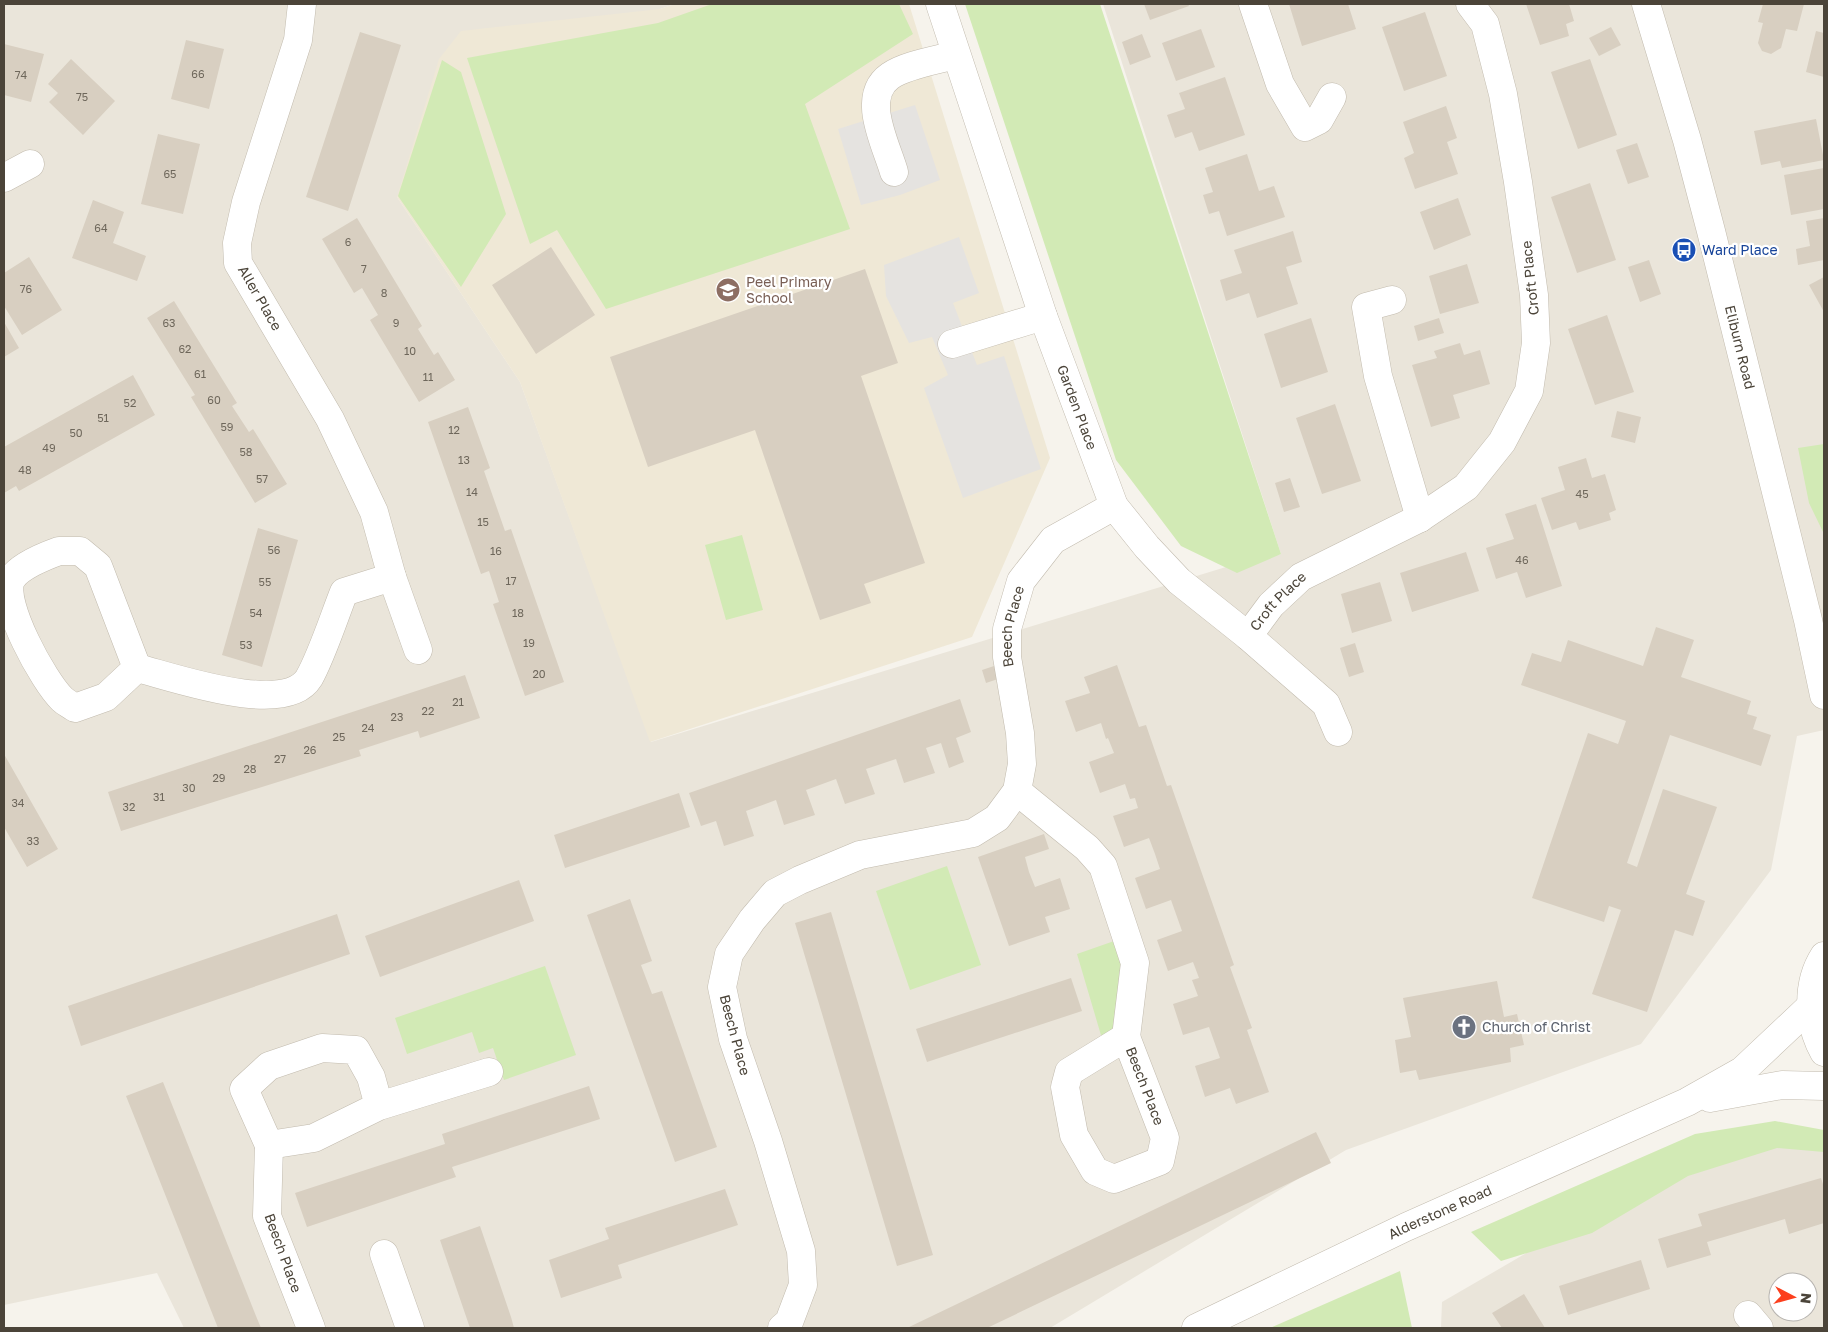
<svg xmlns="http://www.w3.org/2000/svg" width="1828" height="1332" viewBox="0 0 1828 1332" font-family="'Golos Text',sans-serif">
<rect width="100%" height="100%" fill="#f6f3ec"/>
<!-- residential -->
<path fill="#eae5da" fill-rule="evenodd" d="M4,4H675L660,9L397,197L520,382L651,742L1226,567L1281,554L1103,4H1824V730L1797,736L1771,870L1641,1044L1346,1150L1050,1328H184L157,1273L4,1305Z
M1807,1139L1824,1150V1328H1441L1442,1302L1713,1145ZM1778,1282H1808V1312H1778Z"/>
<!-- education -->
<path fill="#efe8d6" d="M675,4H909L1050,458L972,637L650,742L520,382L397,197L439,59L461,31L660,9Z"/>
<!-- green -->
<path fill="#d2eab5" d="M712,4H899L913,34L805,104L850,229L606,309L557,230L530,244L467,58L658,23Z
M965,4H1100L1281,554L1237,573L1181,546L1116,460Z
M442,60L461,72L506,214L461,287L398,196Z
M1824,444V534L1809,503L1798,448Z
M742,535L763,610L726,620L705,545Z
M947,866L981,965L910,990L876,891Z
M1117,940C1120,951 1126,963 1128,974C1130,987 1114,1035 1103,1042L1077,954Z
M545,966L576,1055L504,1080L493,1048L479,1053L472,1032L407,1054L395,1018Z
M1775,1121L1824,1130V1152L1777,1148L1688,1176L1592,1233L1501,1261L1471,1232L1695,1134Z
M1400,1271L1412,1328H1270Z"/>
<!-- parking -->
<path fill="#e5e3e0" d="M915,105L940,180L900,195L861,205L838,129Z
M959,237L979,293L953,303L977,365L1004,356L1041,469L963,498L924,388L948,375L932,337L909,343L886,296L884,265Z"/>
<!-- building -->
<path fill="#d8cfc1" d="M1144,4H1188L1189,6L1150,20Z
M1289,4H1348L1356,29L1302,46Z
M1526,4H1569L1574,21L1566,24L1569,36L1540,45Z
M1763,4H1804L1797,31L1786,29L1781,48L1771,54L1762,51L1758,43L1763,23L1758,22Z
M1425,12L1447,76L1404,91L1382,27Z
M1611,27L1621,45L1599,56L1589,38Z
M1201,29L1215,67L1176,81L1162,43Z
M1816,31L1824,33V77L1806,72Z
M360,32L401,45L348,211L306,197Z
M1142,34L1151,57L1130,65L1122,42Z
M186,40L224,49L209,109L171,99Z
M4,44L44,54L31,102L4,95Z
M71,59L115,101L83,135L49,102L58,93L48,84Z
M1590,59L1617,135L1578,149L1551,72Z
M1225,77L1245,135L1199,151L1192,132L1175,138L1167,115L1185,109L1179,93Z
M1446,106L1457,138L1447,142L1458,174L1415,189L1404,158L1414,153L1403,122Z
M1816,119L1824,160L1782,168L1780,161L1761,165L1754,131Z
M158,134L200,144L183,214L141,204Z
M1637,143L1649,177L1628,184L1616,150Z
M1247,154L1259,191L1274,186L1285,217L1227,236L1219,211L1209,214L1203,195L1213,192L1205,168Z
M1824,168V209L1791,215L1784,175Z
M1590,183L1616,260L1577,273L1551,197Z
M1458,198L1471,235L1434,250L1420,212Z
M93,200L124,212L113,243L146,256L137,281L72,258Z
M357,218L422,326L418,329L434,355L438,352L455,380L419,402L370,320L378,315L362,288L354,293L322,239Z
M1824,218V260L1798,265L1796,249L1810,246L1806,221Z
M1293,231L1302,262L1286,267L1298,304L1257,318L1249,293L1226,301L1220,280L1242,273L1234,250Z
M551,247L595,315L536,354L492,285Z
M29,257L62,310L22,335L4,306V273Z
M1649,260L1661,294L1640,302L1628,267Z
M1467,264L1479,303L1440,314L1429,276Z
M865,269L898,363L861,376L925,563L864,584L871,603L820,620L755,430L648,467L610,357Z
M1824,277V312L1809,285Z
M174,301L237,403L232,406L249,432L253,429L287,484L255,503L191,397L195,395L147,318Z
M1607,315L1634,392L1595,405L1568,329Z
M1311,318L1328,372L1281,388L1264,334Z
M1439,318L1444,333L1418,341L1414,326Z
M4,322L19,348L4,357Z
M1460,343L1464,355L1480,350L1490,384L1453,395L1460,418L1431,427L1412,365L1437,358L1434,351Z
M133,375L155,415L19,491L16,486L4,493V447Z
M1335,404L1361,481L1322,494L1296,418Z
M468,407L490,468L484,471L505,531L511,529L564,682L525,696L493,604L499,602L489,571L481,574L428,422Z
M1617,411L1641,417L1635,443L1611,437Z
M1586,458L1592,478L1605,474L1616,510L1609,513L1611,520L1579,530L1576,522L1552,530L1541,498L1565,490L1558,467Z
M1290,478L1300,507L1284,512L1275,483Z
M1536,504L1562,586L1526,598L1517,572L1496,579L1486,548L1514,539L1505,514Z
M258,528L298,540L262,667L222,655Z
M1466,552L1479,591L1412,612L1400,573Z
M1380,582L1392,621L1352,633L1341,594Z
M1656,627L1694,640L1681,677L1751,701L1747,714L1757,717L1753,729L1771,735L1761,766L1670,735L1627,863L1637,867L1663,789L1717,807L1686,894L1705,901L1693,936L1675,930L1647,1012L1592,994L1621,910L1609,906L1604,922L1532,898L1588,733L1618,744L1626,721L1521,685L1532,653L1561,662L1568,640L1643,666Z
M1355,643L1364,672L1349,677L1340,648Z
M1117,665L1139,727L1146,725L1167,786L1171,785L1234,965L1230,967L1252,1028L1247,1030L1269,1092L1236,1104L1230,1088L1205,1097L1195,1066L1220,1058L1209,1027L1183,1035L1173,1004L1198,996L1192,980L1199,978L1193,962L1168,971L1157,940L1182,931L1171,900L1146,909L1135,878L1160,869L1155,854L1149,838L1124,847L1113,816L1138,808L1135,798L1130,799L1125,784L1100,793L1089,762L1114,753L1108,738L1106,739L1101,723L1076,732L1065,701L1090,693L1084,677Z
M994,666L998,679L986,683L982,670Z
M465,675L480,718L420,738L418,731L359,750L361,756L121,831L108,792Z
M960,699L971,732L956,738L964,762L949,768L941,743L926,748L935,773L904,783L896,759L866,769L875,794L845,804L836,779L806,790L815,815L784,825L776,800L746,811L754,836L724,846L716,821L701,826L689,793Z
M4,754L58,849L27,867L4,827Z
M679,793L690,827L565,868L554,835Z
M1044,834L1049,849L1025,857L1029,872L1035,887L1060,878L1070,909L1045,917L1050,932L1009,946L978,857Z
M519,880L534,921L380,977L365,936Z
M630,899L652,961L641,965L652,994L662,991L717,1147L675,1162L587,915Z
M831,912L933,1255L897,1266L795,923Z
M337,914L350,954L81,1046L68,1006Z
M1071,978L1082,1011L927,1062L916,1029Z
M1497,981L1504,1017L1517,1014L1524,1045L1510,1048L1511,1062L1419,1080L1416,1070L1400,1073L1395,1040L1411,1037L1403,998Z
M163,1082L256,1316L261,1328H218L138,1126L126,1096Z
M589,1086L600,1119L452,1167L456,1177L307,1227L295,1193L445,1144L442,1134Z
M1316,1132L1331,1163L1248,1203L987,1328H907Z
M1821,1178L1824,1187V1223L1789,1234L1785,1219L1707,1242L1711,1255L1667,1268L1658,1239L1702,1226L1698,1214Z
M725,1189L738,1225L618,1265L622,1278L561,1298L549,1260L609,1239L605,1228Z
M480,1226L511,1317L514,1328H470L445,1255L440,1240Z
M1641,1260L1650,1289L1568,1315L1559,1286Z
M1524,1294L1545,1328H1502L1492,1313Z"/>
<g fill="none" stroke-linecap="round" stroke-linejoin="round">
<defs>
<g id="minor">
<path id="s1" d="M940,4L1043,316L1114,506L1147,547L1179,581L1248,636L1326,704L1338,732"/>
<path d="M1253,4L1280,84L1305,127L1319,120L1332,97"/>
<path id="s2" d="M1646,4L1687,140L1711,231L1808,620L1824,695"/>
<path d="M894,172C886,144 860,97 890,76C905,65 937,60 955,55"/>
<path d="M4,178L30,164"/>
<path d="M1392,300L1366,307L1378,376L1420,518"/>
<path d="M952,344L1043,316"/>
<path d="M59,551H80L98,566L137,668L106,697L75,708C71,705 66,703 62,699C44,682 0,602 11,580C18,567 45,556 59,551Z"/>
<path d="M392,577L418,650"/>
<path id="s3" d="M1248,636L1271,605L1301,577L1420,518L1466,487L1502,442L1529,391L1536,343L1534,295L1518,182L1503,94L1485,24L1470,4"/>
<path d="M137,668C173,677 285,717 309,678C322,655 334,617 344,592L392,577L374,512L330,419L238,263L237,243L246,202L298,40L302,4"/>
<path d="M1017,791L1087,848L1103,866L1135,963L1126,1037"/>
<path d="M1824,956C1806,984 1808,1024 1824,1052"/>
<path d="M1126,1037L1165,1138L1160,1161L1114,1179L1095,1171L1074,1135L1065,1087L1069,1072Z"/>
<path d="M1710,1098L1782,1085L1824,1086"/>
<path d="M379,1106L371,1077L356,1050L322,1048L269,1066L244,1089L269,1145L314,1138L379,1106L489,1072"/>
<path d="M269,1145L267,1216L311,1328"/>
<path d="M384,1254L410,1328"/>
<path d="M1748,1315L1759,1328"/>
<path id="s4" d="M782,1328L789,1322L803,1285L801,1251L768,1141L733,1039L722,987L729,954L752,920L775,893L800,880L860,855L973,833L997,818L1017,791L1022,764L1020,733L1007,657V629L1021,581L1053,540L1114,506"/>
<path id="s5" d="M1196,1328L1406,1227L1687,1102L1742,1071L1810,1007"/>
</g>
</defs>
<!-- minor casing -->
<use href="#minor" stroke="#c2bbae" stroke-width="29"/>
<!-- minor -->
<use href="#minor" stroke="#fff" stroke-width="28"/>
</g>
<!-- icons -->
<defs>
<symbol id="bus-disc" viewBox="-11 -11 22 22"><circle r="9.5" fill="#1a4fb4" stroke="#fff"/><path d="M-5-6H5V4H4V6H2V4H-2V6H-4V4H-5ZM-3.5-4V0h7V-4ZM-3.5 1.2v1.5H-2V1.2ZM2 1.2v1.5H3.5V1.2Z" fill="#fff"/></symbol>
<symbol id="school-disc" viewBox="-11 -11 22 22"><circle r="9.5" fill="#8d6e63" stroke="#fff"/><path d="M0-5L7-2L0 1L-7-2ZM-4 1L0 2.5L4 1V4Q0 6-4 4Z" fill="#fff"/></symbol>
<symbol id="church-disc" viewBox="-11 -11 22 22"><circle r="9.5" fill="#6b7280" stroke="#fff"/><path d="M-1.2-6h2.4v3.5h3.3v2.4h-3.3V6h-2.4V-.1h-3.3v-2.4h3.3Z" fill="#fff"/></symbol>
</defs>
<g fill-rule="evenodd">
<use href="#bus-disc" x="1670" y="236" width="28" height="28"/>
<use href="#school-disc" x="714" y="276" width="28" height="28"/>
<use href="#church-disc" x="1450" y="1013" width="28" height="28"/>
</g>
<g text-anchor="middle" stroke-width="4.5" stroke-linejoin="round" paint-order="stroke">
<!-- number labels -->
<g font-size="11" fill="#6e675b">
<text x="198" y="78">66</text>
<text x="21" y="79">74</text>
<text x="82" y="101">75</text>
<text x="170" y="178">65</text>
<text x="101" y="232">64</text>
<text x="348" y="246">6</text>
<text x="364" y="273">7</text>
<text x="26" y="293">76</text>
<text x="384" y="297">8</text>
<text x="169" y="327">63</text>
<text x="396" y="327">9</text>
<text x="185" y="353">62</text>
<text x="410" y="355">10</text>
<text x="200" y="378">61</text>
<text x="428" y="381">11</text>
<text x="214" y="404">60</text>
<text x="130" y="407">52</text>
<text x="103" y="422">51</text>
<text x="227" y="431">59</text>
<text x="454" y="434">12</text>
<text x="76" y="437">50</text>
<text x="49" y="452">49</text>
<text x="246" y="456">58</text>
<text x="464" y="464">13</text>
<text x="25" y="474">48</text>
<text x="262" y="483">57</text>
<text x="472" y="496">14</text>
<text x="1582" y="498">45</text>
<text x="483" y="526">15</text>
<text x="274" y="554">56</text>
<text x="496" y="555">16</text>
<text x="1522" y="564">46</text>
<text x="511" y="585">17</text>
<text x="265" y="586">55</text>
<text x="256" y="617">54</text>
<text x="518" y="617">18</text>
<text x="529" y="647">19</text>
<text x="246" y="649">53</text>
<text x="539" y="678">20</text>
<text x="458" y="706">21</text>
<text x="428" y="715">22</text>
<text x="397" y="721">23</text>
<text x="368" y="732">24</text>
<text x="339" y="741">25</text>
<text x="310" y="754">26</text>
<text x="280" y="763">27</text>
<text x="250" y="773">28</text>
<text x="219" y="782">29</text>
<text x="189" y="792">30</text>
<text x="159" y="801">31</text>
<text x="18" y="807">34</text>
<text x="129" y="811">32</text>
<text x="33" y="845">33</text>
</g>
<!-- transit labels -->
<g font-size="14" fill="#164399" stroke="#fff" text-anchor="start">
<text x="1702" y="255">Ward Place</text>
</g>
<!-- street labels -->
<g font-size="14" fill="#4b4439" stroke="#fff">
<text transform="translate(1530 278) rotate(-96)" y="5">Croft Place</text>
<text transform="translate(260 298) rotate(60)" y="5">Aller Place</text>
<text dy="5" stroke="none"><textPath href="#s2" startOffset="356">Eliburn Road</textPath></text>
<text dy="5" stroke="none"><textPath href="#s1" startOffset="426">Garden Place</textPath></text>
<text dy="5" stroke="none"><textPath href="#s3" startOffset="46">Croft Place</textPath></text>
<text dy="5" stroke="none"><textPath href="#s4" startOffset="906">Beech Place</textPath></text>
<text transform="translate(735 1035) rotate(75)" y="5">Beech Place</text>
<text transform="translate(1145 1086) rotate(69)" y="5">Beech Place</text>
<text dy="5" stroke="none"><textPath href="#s5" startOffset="270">Alderstone Road</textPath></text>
<text transform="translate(283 1253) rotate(70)" y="5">Beech Place</text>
</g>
<!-- education labels -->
<g font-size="14" fill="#785e54" stroke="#fff" text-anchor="start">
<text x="746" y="287">Peel Primary<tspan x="746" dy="16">School</tspan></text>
</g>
<!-- worship labels -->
<g font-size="14" fill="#5b616d" stroke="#fff" text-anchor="start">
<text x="1482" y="1032">Church of Christ</text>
</g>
</g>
<!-- border -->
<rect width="1828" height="1332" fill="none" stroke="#4b4439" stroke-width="10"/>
<!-- north arrow -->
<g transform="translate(1793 1297) rotate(96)"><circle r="24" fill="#ffffff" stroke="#b7b4b0"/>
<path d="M0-4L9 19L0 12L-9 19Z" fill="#fc3f1d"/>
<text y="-8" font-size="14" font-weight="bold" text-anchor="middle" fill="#4b4439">N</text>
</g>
</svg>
